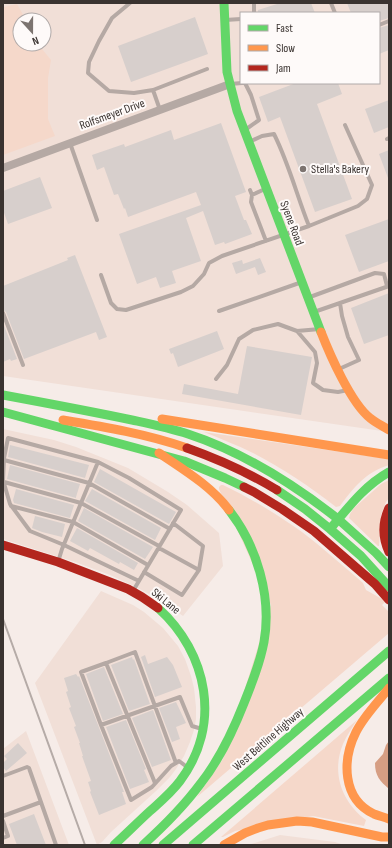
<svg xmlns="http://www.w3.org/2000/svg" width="392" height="848" viewBox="0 0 392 848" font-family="'Sofia Sans Condensed',sans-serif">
<rect width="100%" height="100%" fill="#f6ece8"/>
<!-- built -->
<path fill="#f1dfd7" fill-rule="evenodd" d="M3,3H389V432L3,376ZM241,13H379V83H241ZM20,20H44V44H20Z
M3,429L54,440L76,447L128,468L168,492L187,505L219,533L223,566L183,616L160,600L136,587L110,575L75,562L3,539Z
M101,591L133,605L144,612L163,628L178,646L185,659L191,676L194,688L196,707V719L194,730L190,742L184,756L176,769L170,777L156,791L111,832L102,842L97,845L35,683Z
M26,731L69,845H3V749Z
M280,835L335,842L344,845H248Z"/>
<!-- green -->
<path fill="#f5d8ca" d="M17,4L26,20H20V44H38L51,60L48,78V119L55,136L3,155V8L4,7Z
M204,432L389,459V465C366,472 354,487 340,506L336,507C309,486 282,468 253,453C237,445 221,439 204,432Z
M389,480V498L386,502L381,515L379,546H378L349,518L350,514L354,508L381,484Z
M221,485H223C250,498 277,514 302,532C323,548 343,566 363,583L366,590L382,599L385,602L382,605L389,612V633L197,797L223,759L271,605L219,489V487Z
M357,720C352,728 347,735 343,744C331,773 342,802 366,820L364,826L313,816L235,831L223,837H221Z"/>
<!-- water -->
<path fill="#d69e83" d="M389,741V789C380,781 375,776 375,763L383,754L386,745Z"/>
<!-- building -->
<path fill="#d7cfcc" d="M276,3H311L315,13H258V10L277,4Z
M347,3H389V18L379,21V13H351Z
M195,17L208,54L131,82L118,46Z
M389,25V50L379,54V28Z
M296,83H338L342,94L317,104L352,199L315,212L280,117L268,122L259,97Z
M389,100V127L374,133L365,109Z
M221,123L246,192L235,196L244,220H246L252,234L225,244L224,242L215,245L203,211L186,218L201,261L172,271L176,283L160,288L156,277L137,284L119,234L201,205L196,192L128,217L125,208L124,209L118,194L114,195L104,167L97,170L92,155L124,144L125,147L171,130L174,140Z
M389,150V178H388L379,154Z
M40,177L52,208L8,224L3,210V191Z
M389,219V261L359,272L345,235Z
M75,255L107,337L99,340L96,332L24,359L6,312L3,310V286L68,260L67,258Z
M260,258L266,272L258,275L255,267L236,274L232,263L242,260L243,264Z
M389,293V335L364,344L351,308Z
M3,323L17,359L11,361L10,359L3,362Z
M217,331L224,349L178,367L173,353L171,354L169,349Z
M247,346L312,357L301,415L182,394L184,384L238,394Z
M10,445L89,465L85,478L8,457Z
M10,465L80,484L76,497V498L7,479Z
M100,469L176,512L169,524L94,482Z
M16,489L74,505L70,518L14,503L13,500Z
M92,489L161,528L155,540L85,501Z
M84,508L153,547L145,559L78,521Z
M35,516L65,524L62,537L42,532L32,528Z
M77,528L138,563L134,570L120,562L119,564L90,548L88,551L70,541Z
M145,655L148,664L167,657L173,665L182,687L155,697L141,657Z
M132,657L133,660L134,659L150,704L129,711L111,665Z
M104,667L123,714L103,721L86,674Z
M76,674L78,677L79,676L124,792H122L126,804L99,815L90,792L91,791L88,782L91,781L82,756H83L79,743H80L74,727L76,726L69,708L71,707L66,692L68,691L64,678Z
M176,702L186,723L176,727L180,739L172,742L159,708Z
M153,710L171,760L152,767L132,718Z
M126,720L146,769L144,770L149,782L130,789L106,727Z
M18,743L27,753L6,771L3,767V763L7,759L4,756Z
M34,814L46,845H17L9,824Z"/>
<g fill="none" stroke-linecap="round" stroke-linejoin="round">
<!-- lane -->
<path stroke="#b5a9a4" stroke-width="4" d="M130,3L112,18L99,41L89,62L88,73L109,91L134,93L153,90L160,110
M254,3V13
M331,3L335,13
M225,20L241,19
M379,25L389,21
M230,84L242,83
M153,90L207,69
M245,130L259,120L251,95L245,83
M387,139L389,138
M70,143L97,220
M250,190L252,195L265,189
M252,195L251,202L266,241
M309,226L358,206L367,199L372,185L345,125
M101,275L111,303L117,309L126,310L181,292L193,286L204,274L209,263L222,256L309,226C297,196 289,164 274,134L262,136L249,142
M310,297L375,273L384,274L387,286
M340,303L389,286
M219,311L302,282
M314,312L340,303L342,316L348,337L359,360L339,369
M3,313L23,365
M297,331L315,352L317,363L313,383L323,390L338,392L348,390
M216,379L227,365L239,339L253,330L278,324L297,331L320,329
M4,460L89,483L170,529
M98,462L8,438L4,458L3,480L10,504L30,531L64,545L139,581
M4,482L81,503L159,546
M11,506L73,522L148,565
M159,548L199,570
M58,562L62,549L98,462L129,478L181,510L133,591
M144,572L182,595L199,570L203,546L173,523
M101,725L81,672L106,663
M187,767L179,761L171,766L152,787L131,800L101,725L180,697L192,726L202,729
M3,776L27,767L29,768L56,845
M155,783L106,663L135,652L176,763
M3,816L41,802
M3,821L8,836L3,838"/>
<!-- street -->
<path stroke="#b5a9a4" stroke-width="8" d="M3,168L230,84"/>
<!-- fast -->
<path stroke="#63d668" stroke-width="9" d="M224,3L227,72L237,111L321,332
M3,395C46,403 89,411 132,420C150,424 169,428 188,434C243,452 292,483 338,519
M3,412L184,461L225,478L244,487
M277,490L305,509L330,529C348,508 364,486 389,472
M338,519L376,553L389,567
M330,529L361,556L389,587
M114,845C126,834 138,822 150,811C160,802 171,793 180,781C222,725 208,653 158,608
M143,845C164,826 184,806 201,783C220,759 233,731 244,703C252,683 260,663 264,642C272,597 257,546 229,510
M163,845L389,651
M193,845L389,678"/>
<!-- slow -->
<path stroke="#ff974d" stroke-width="9" d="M321,332C330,355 351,403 370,418C376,423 383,426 389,430
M162,419L389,455
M63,420C105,427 147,434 187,448
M159,453C184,470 211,486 229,510
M389,688C378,702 364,716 356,732C342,760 342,799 374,814C379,816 384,817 389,819
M224,845L245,833L258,828L268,825L297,821L312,822L382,837H389"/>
<!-- jam -->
<path stroke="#b3261e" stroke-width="9" d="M187,448C218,459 249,473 277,490
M244,487L254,492L282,509L314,531L375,584L389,600
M389,508C382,523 382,537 389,552
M3,545L58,562L128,589L142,597L158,608"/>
<!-- rail -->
<path stroke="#b5aba7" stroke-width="2" d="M3,619L85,845"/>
</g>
<!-- markers -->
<circle fill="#7c7470" stroke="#fefaf9" stroke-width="1.5" cx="303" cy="169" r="4"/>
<g text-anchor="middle" stroke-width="4" stroke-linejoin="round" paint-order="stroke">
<!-- street labels -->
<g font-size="12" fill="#3a3330" stroke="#fefaf9">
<text transform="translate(112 114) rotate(-20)" y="4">Rolfsmeyer Drive</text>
<text transform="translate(292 223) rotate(69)" y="4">Syene Road</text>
<text transform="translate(166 601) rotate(39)" y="4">Ski Lane</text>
<text transform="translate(268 739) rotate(-41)" y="4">West Beltline Highway</text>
</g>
<!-- poi labels -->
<g font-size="12" fill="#3a3330" stroke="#fefaf9" text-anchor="start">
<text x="311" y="173">Stella's Bakery</text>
</g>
</g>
<!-- border -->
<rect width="392" height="848" fill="none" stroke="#3a3330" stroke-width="8"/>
<!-- legend -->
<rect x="240" y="12" width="140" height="72" fill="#fefaf9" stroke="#b0aaa9"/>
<rect x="248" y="25" width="20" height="6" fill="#63d668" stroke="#b0aaa9"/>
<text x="276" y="32" font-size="12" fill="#3a3330">Fast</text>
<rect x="248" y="45" width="20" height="6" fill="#ff974d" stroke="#b0aaa9"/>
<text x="276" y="52" font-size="12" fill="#3a3330">Slow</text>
<rect x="248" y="65" width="20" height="6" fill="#b3261e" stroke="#b0aaa9"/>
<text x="276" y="72" font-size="12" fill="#3a3330">Jam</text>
<!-- north arrow -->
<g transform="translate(32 32) rotate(159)"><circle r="19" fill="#fefaf9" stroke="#b0aaa9"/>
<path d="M0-3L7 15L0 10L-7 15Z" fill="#7c7470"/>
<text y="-6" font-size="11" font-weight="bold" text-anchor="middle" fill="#3a3330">N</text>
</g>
</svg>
